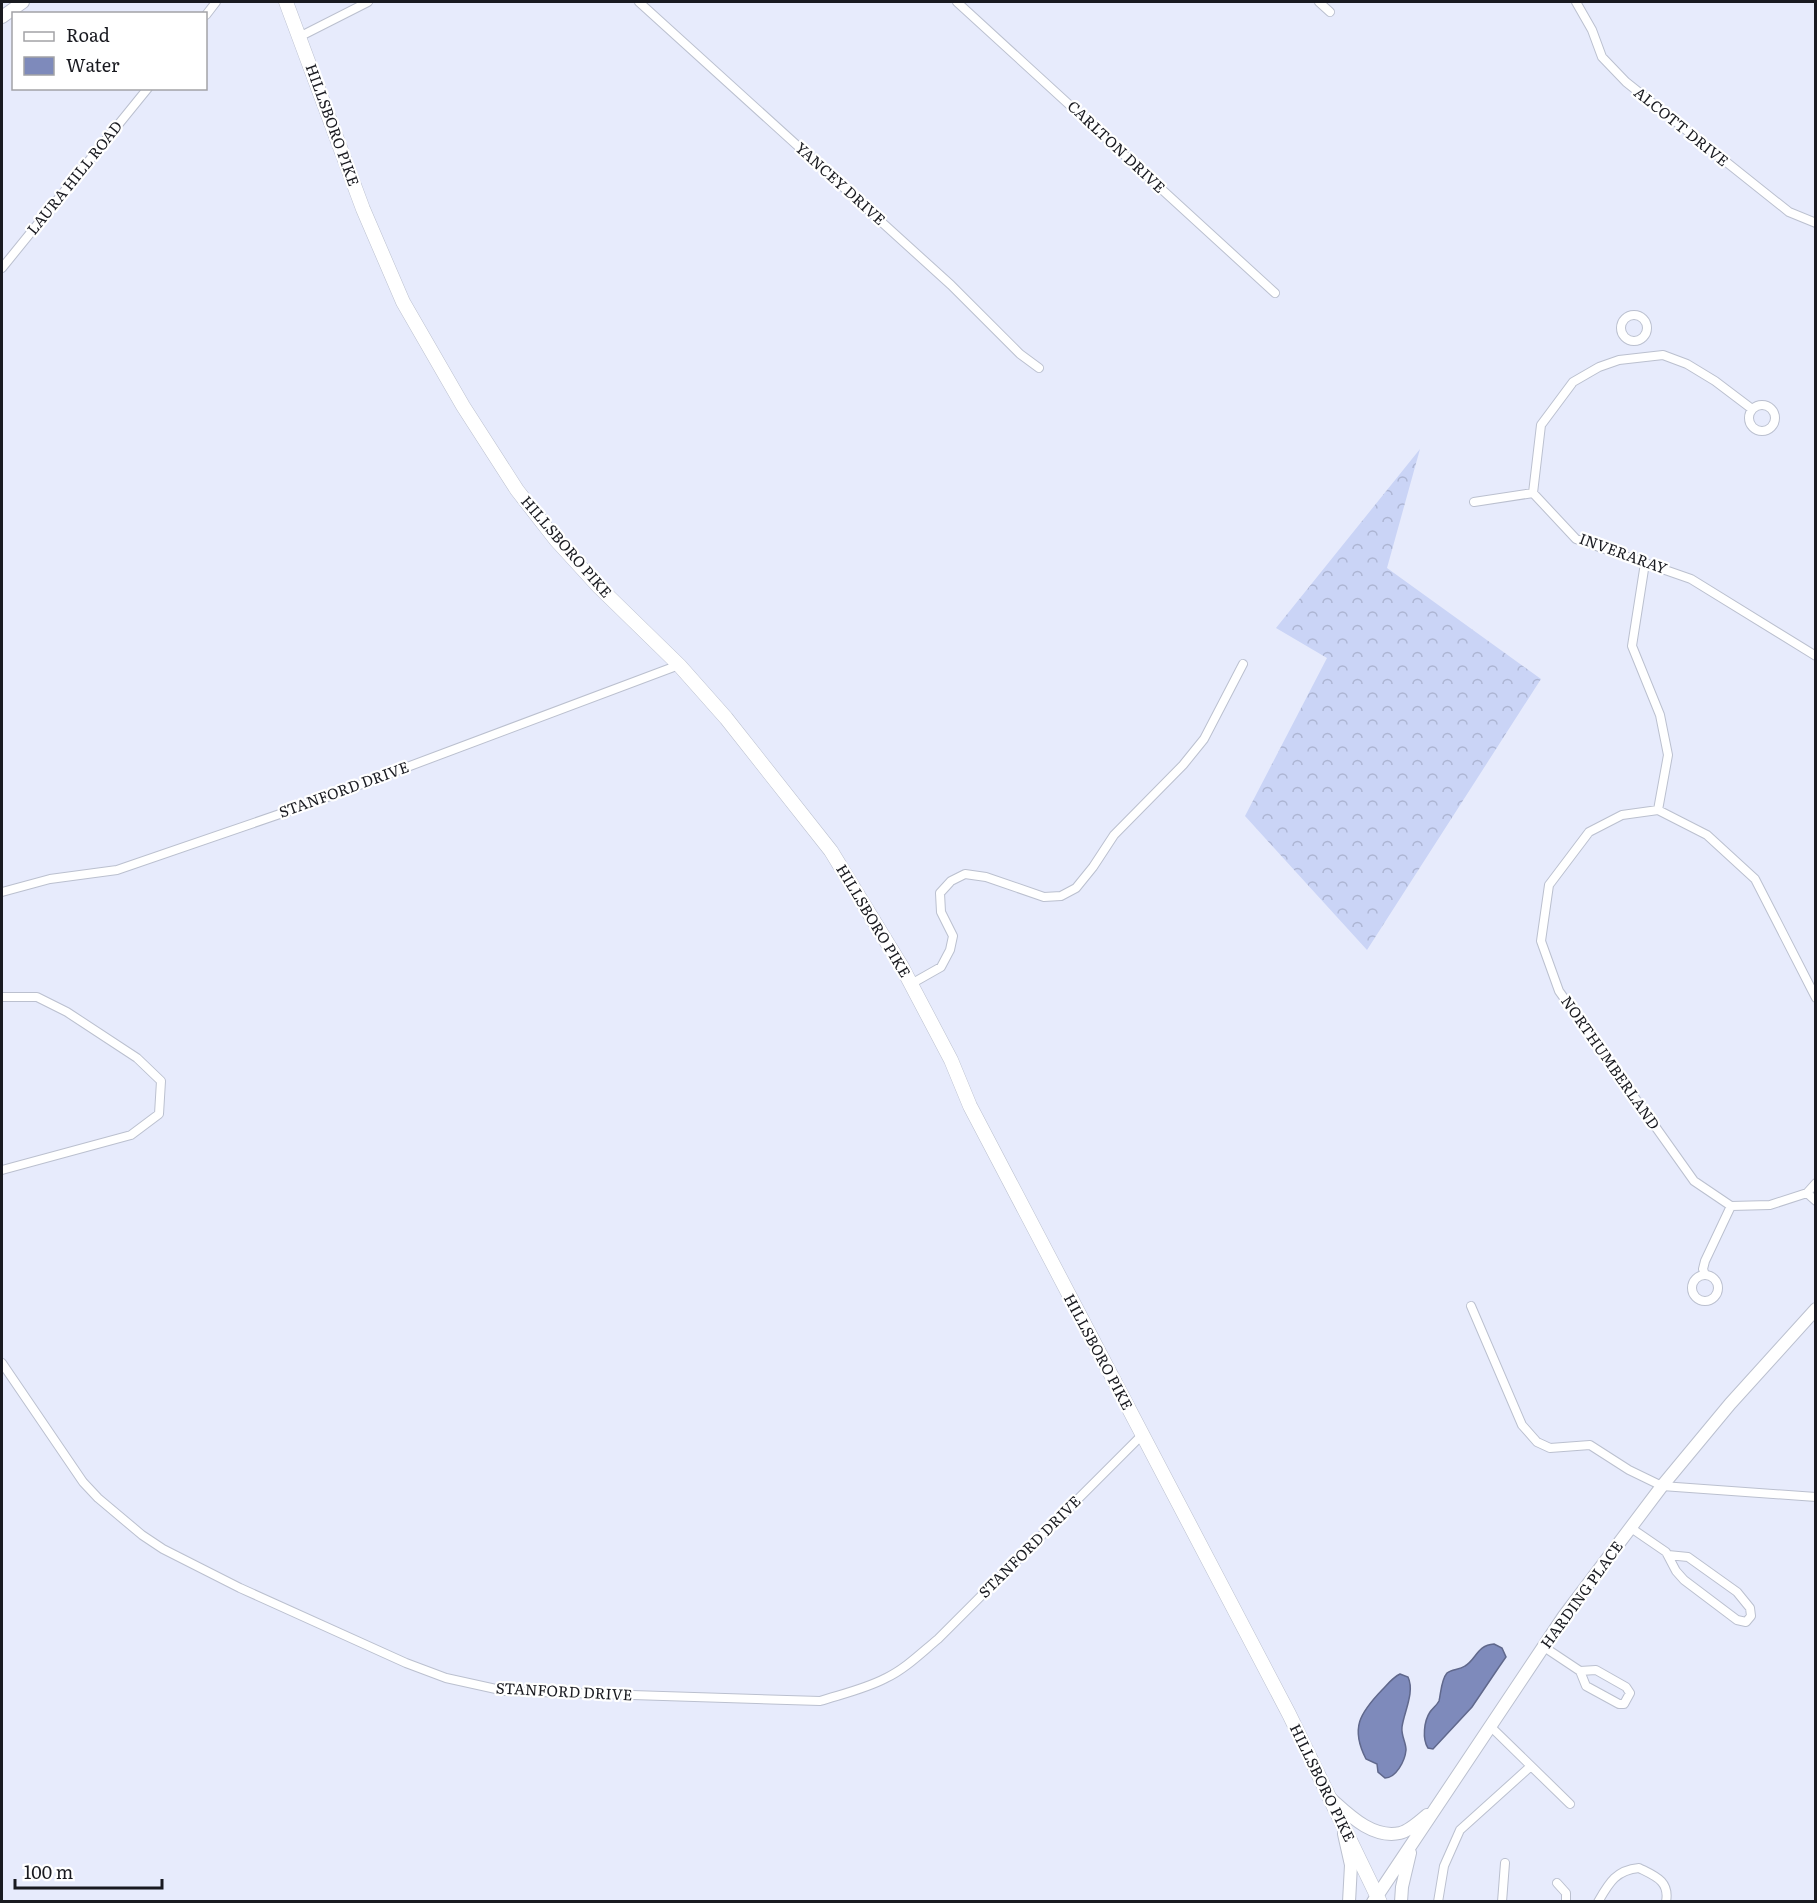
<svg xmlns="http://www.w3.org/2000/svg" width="1817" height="1903" viewBox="0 0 1817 1903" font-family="Literata,serif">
<defs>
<pattern id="forest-crowns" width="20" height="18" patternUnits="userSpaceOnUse" patternTransform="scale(1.5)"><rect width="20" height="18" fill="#cad4f6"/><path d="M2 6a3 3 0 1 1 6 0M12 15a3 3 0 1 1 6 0" fill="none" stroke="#adb5d3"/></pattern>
</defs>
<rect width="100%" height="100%" fill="#e7ebfc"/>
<!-- forest -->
<path fill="url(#forest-crowns)" d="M1420,449L1387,568L1541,679L1367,950L1245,816L1327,658L1276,628Z"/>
<!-- water -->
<path fill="#7e8abb" stroke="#60688c" stroke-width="1.5" d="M1494,1644L1502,1648L1506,1657L1499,1667L1472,1707L1433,1749L1428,1748C1422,1739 1424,1721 1430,1712C1433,1708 1437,1705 1439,1701C1441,1693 1441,1680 1447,1673C1452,1669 1459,1670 1465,1666C1476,1660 1477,1645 1494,1644Z
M1400,1674L1408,1677C1415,1692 1404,1712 1402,1727C1401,1736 1406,1742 1406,1750C1405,1761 1396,1778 1385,1778L1378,1772L1377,1764L1366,1759C1350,1728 1360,1713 1382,1690C1388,1684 1392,1678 1400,1674Z"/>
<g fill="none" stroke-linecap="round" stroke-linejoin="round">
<defs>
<path id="street" d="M639,2L951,285L1020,354L1039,368
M957,2L1275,293
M1319,2L1330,12
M1576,2L1592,30L1602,57L1626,82L1789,212L1816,223
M206,15L216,2
M299,37L368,2
M2,268L148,88
M1621 328a13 13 0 1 1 26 0a13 13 0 1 1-26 0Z
M1749 418a13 13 0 1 1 26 0a13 13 0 1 1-26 0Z
M1752,409L1715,381L1687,364L1663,355L1619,360L1599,367L1573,382L1541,425L1533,493L1576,539L1691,579L1816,656
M1474,502L1533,493
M1645,563L1632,646L1660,715L1668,755L1658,810
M2,892L50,879L117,870L306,805L679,665
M911,984L941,967L950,950L953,936L941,912L940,893L951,881L965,874L986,877L1044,897L1061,896L1076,888L1093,867L1114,835L1183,765L1204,739L1243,664
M2,997H37L67,1012L137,1058L161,1081L159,1114L131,1135L2,1170
M1816,998L1755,879L1707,835L1658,810L1622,815L1589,832L1549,885L1541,941L1559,991L1694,1181L1731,1206L1770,1205L1807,1193L1816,1183
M1807,1193L1816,1201
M1705,1275L1703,1269L1705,1261L1731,1206
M1692 1288a13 13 0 1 1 26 0a13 13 0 1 1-26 0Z
M1471,1306L1522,1425L1537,1442L1550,1448L1590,1445L1629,1470L1662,1486L1816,1497
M2,1363L83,1482L98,1498L142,1535L163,1549L240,1588L406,1663L446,1678L505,1691L820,1701C842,1694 865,1689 886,1678C905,1669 921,1653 938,1639L1142,1435
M1631,1528L1666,1552L1676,1571L1684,1580L1737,1620L1746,1622L1751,1616L1750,1608L1737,1592L1688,1557L1668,1555
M1544,1647L1580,1671L1586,1686L1619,1704H1624L1630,1693L1626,1687L1596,1670L1580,1671
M1490,1726L1570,1804
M1557,1883L1566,1893V1902
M1438,1902L1444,1866L1460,1830L1531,1766
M1502,1902L1505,1863
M1598,1902C1609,1883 1616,1870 1639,1868C1655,1876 1670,1881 1666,1902"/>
<path id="secondary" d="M2,17L23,2
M1330,1798C1348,1814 1372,1839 1400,1833C1409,1831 1420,1821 1427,1815
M1344,1834L1351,1865L1349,1902
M1373,1902L1564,1616L1662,1486L1730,1404L1816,1309
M1401,1902L1402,1887L1410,1853"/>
<path id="primary" d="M286,2L363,209L403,302L463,406L517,490L556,540L599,587L679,665L726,718L831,851L902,967L951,1060L970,1106L1289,1714L1380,1902"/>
</defs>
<!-- street casing -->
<use href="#street" stroke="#bbc0cf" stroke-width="10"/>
<!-- secondary casing -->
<use href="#secondary" stroke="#bbc0cf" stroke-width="14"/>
<!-- primary casing -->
<use href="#primary" stroke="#bbc0cf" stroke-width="15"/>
<!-- street -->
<use href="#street" stroke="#fff" stroke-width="8"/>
<!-- secondary -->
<use href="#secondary" stroke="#fff" stroke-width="12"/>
<!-- primary -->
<use href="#primary" stroke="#fff" stroke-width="14"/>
</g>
<g text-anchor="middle" stroke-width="4.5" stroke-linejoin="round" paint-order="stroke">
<!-- street labels -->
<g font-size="15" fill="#191a20" stroke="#fff">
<text transform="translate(332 125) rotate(70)" y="5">HILLSBORO PIKE</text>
<text transform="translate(1681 127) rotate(39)" y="5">ALCOTT DRIVE</text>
<text transform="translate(1116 147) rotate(43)" y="5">CARLTON DRIVE</text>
<text transform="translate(75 178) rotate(-51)" y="5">LAURA HILL ROAD</text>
<text transform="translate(840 184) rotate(42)" y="5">YANCEY DRIVE</text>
<text transform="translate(566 547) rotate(49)" y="5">HILLSBORO PIKE</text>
<text transform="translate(1623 554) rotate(20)" y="5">INVERARAY</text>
<text transform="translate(344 790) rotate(-20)" y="5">STANFORD DRIVE</text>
<text transform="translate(873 921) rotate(59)" y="5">HILLSBORO PIKE</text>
<text transform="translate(1610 1063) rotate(55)" y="5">NORTHUMBERLAND</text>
<text transform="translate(1098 1352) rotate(62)" y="5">HILLSBORO PIKE</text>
<text transform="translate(1030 1547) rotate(-45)" y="5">STANFORD DRIVE</text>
<text transform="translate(1582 1595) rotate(-54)" y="5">HARDING PLACE</text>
<text transform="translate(564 1692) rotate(3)" y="5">STANFORD DRIVE</text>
<text transform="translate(1322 1783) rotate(64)" y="5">HILLSBORO PIKE</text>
</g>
</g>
<!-- border -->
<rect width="1817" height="1903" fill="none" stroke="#191a20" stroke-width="6"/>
<!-- legend -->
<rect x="12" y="12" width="195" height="78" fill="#ffffff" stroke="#a3a3a6" stroke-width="1.5"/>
<rect x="24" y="32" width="30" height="9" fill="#ffffff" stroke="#a3a3a6" stroke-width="1.5"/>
<text x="66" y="42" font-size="18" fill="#191a20">Road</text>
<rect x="24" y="57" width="30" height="18" fill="#7e8abb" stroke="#a3a3a6" stroke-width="1.5"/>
<text x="66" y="72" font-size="18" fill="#191a20">Water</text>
<!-- scale -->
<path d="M15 1879v9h147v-9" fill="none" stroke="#191a20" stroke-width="3"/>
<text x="24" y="1879" font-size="18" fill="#191a20" stroke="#ffffff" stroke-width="4.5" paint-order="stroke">100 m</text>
</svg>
